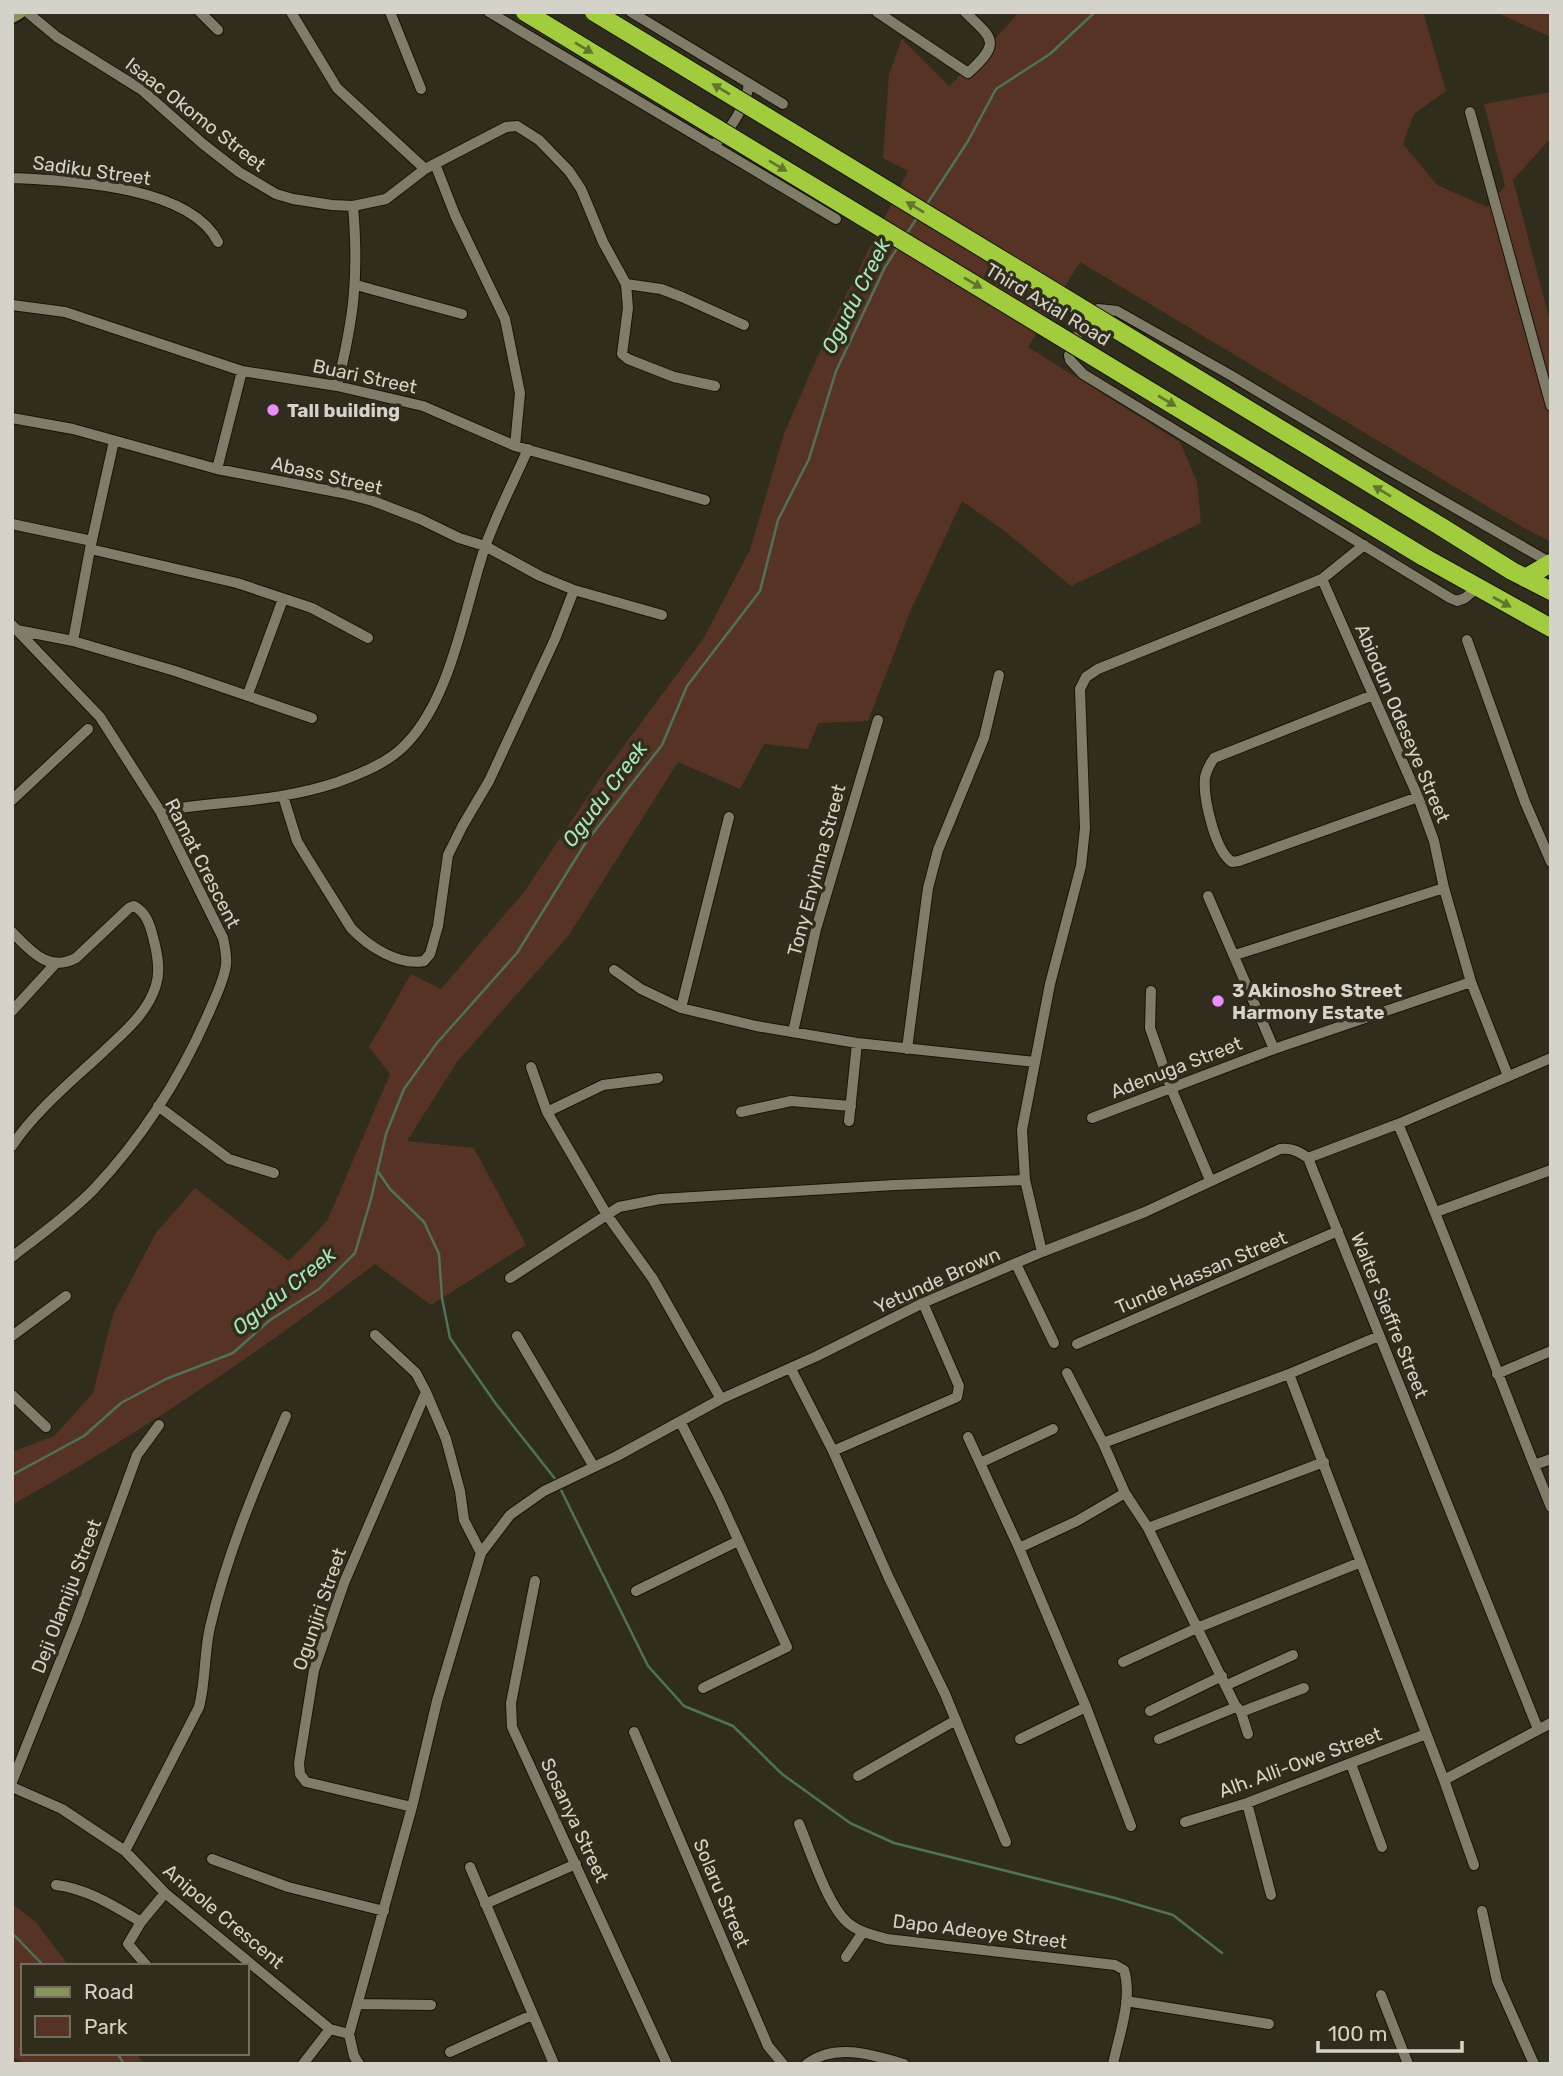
<svg xmlns="http://www.w3.org/2000/svg" width="1563" height="2076" viewBox="0 0 1563 2076" font-family="Rubik,sans-serif">
<rect width="100%" height="100%" fill="#302d1d"/>
<!-- green -->
<path fill="#563324" d="M1019,12H1423L1446,91L1414,114L1403,144L1437,185L1487,207L1505,186L1484,104L1551,92V138L1513,180L1551,325V542L1515,523L1080,262L1028,347L1180,442L1197,482L1201,523L1071,586L1002,529L962,501L910,612L868,721L818,723L808,749L764,744L740,789L678,762L569,935L457,1062L407,1141L474,1148L526,1245L431,1305L375,1264C260,1352 138,1435 12,1505V1452L54,1436L93,1393L113,1314L156,1233L195,1188L289,1261L327,1221L390,1074L369,1047L411,974L441,989L524,892L598,781L703,639L750,550L784,434L831,325L908,171L883,158L889,74L902,39L949,86L975,61Z
M1495,12H1551V37Z
M12,1904L35,1921L69,1966H23V2053H136L144,2064H27L12,2057Z"/>
<g fill="none" stroke-linecap="round" stroke-linejoin="round">
<!-- stream -->
<path stroke="#4f7259" stroke-width="2.5" d="M925,207L968,141L996,89L1050,54L1095,12
M905,236L917,218
M379,1173L390,1189L424,1222L439,1254L442,1298L450,1338L496,1404L556,1480
M12,1475L84,1436L121,1403L166,1379L233,1353L270,1320L319,1289L355,1253L371,1199L386,1134L404,1089L437,1043L517,953L586,842L662,745L687,686L760,591L778,520L809,459L836,371L885,267L898,247
M559,1486L648,1666L684,1706L733,1726L782,1774L850,1823L894,1843L1115,1898L1173,1915L1222,1953
M12,1933L44,1966
M117,2053L124,2064"/>
<defs>
<path id="street" d="M27,12L57,37L142,90L203,144L239,172L276,194L293,199L332,205L353,206L386,199L425,169L506,127L517,126L539,140L569,171L581,189L603,242L626,284L628,308L622,354L628,359L674,377L715,386
M200,12L218,30
M291,12L337,88L425,169
M390,12L421,89
M489,12L836,219
M631,12L783,104
M877,12L968,73C1002,42 993,39 965,12
M1470,112L1551,406
M713,146C730,130 745,108 749,84
M435,164L455,215L505,319L520,393L515,446
M12,178C69,181 189,185 218,242
M626,284L661,289L682,297L744,325
M356,285L462,314
M12,305L65,312L242,371L337,386L423,406L515,446L705,500
M337,386C354,318 359,276 353,206
M12,418L73,429L217,469L342,493L373,501L420,519L459,538L485,546L540,576L574,590L662,615
M217,469L242,371
M12,524L92,541
M90,549L237,583L312,608L368,638
M1322,579L1364,545
M1477,588L1465,598L1457,601L1450,598L1083,374L1070,360L1069,355L1078,334L1098,309L1117,311L1232,376L1377,463L1551,563
M12,625L100,717L160,811L223,938C225,947 227,956 226,965C224,980 216,996 210,1010C182,1075 143,1137 94,1189C70,1214 40,1235 12,1257
M17,630L73,641L175,671L312,718
M1467,640L1525,802L1551,862
M73,641L90,549L114,441
M248,694L283,599
M1373,695L1214,758C1210,764 1206,771 1205,778C1203,798 1215,851 1232,862L1239,861L1418,797
M283,796L297,841L306,856L351,928C368,946 398,966 424,961L430,954L438,926L448,855L463,825L489,781L555,639L574,590
M12,800L88,729
M160,811C220,801 280,802 338,782C362,773 390,762 407,743C452,696 465,606 485,547C497,513 514,481 528,449
M1208,896L1274,1049
M12,932C30,950 48,973 76,958L129,908L134,906C146,912 150,925 153,937C157,952 161,970 156,985C148,1013 123,1033 103,1052C73,1080 34,1112 12,1146
M1235,955L1444,888
M614,970L641,989L681,1008L756,1026L857,1043L1035,1062
M1151,991L1150,1028L1171,1088L1210,1180
M681,1008L729,817
M12,1011L56,963
M793,1032L816,929L878,720
M907,1049L928,888L938,850L984,738L999,675
M531,1067L547,1112L607,1215L653,1279L721,1399
M158,1106L229,1159L274,1173
M547,1112L603,1085L658,1078
M741,1112L791,1101L851,1106
M1092,1118L1274,1049L1471,982
M849,1121L857,1043
M1398,1124C1453,1251 1499,1380 1551,1507
M1436,1212L1551,1170
M1042,1252L1025,1180L1022,1130L1050,984L1081,866L1085,828L1080,689L1086,677L1098,669L1322,579L1418,797L1434,841L1444,888L1471,982L1508,1076
M1016,1264L1054,1343
M510,1278L619,1207L660,1199L894,1185L1025,1180
M375,1335L416,1373L426,1392L446,1439L460,1491L464,1520L481,1553
M12,1336L66,1296
M517,1336L594,1467
M1077,1344L1338,1231
M791,1369L833,1451L888,1576L945,1694L1006,1842
M1067,1373L1103,1443L1125,1493L1148,1528L1236,1707L1159,1739
M1289,1374L1444,1780L1474,1865
M1497,1374L1551,1351
M12,1395L46,1427
M681,1423L719,1498L787,1647L703,1688
M968,1437L1019,1548
M1103,1443L1289,1374L1379,1336
M833,1451L957,1397L959,1386L923,1303
M980,1463L1053,1429
M1534,1465L1551,1459
M1125,1493L1077,1521L1019,1548L1086,1707L1131,1826
M1148,1528L1324,1462
M535,1581L511,1703L512,1727L667,2064
M636,1591L738,1541
M1123,1662L1197,1628L1361,1562
M1227,1685L1293,1655
M1237,1707L1241,1712L1248,1734
M1150,1711L1222,1676
M1241,1712L1304,1688
M1538,1729L1308,1158L1398,1124L1551,1058
M634,1732L768,2046L783,2064
M1020,1739L1086,1707
M1351,1764L1382,1847
M858,1776L956,1720
M1444,1780L1551,1723
M12,1782L76,1622L137,1455L159,1425
M12,1787L62,1809L125,1851L165,1893L330,2029L349,2034L354,2056L359,2064
M1247,1803L1271,1895
M412,1807L306,1782L300,1774L299,1763L314,1670L344,1583L426,1392
M1185,1822L1247,1803L1426,1734
M799,1824C810,1850 827,1904 847,1922C858,1932 873,1935 887,1939L1115,1965L1124,1970C1133,1999 1119,2035 1113,2064
M125,1851L199,1707C206,1680 204,1653 210,1627C227,1554 256,1485 286,1416
M212,1859L288,1887L384,1911
M470,1867L554,2064
M56,1885C88,1889 114,1906 141,1922
M485,1904L576,1864
M1482,1911L1497,1981L1534,2064
M846,1957L863,1932
M147,1966L128,1944L141,1922L165,1893
M1381,1995L1408,2064
M1126,2001L1269,2024
M358,2004L431,2005
M349,2034L412,1807L437,1701L481,1553L510,1515L544,1491L617,1456L721,1399L817,1356L923,1303L1042,1252L1145,1212L1280,1149C1292,1148 1298,1151 1308,1158
M450,2052L532,2015
M303,2064L330,2029
M807,2064C835,2042 874,2055 904,2064"/>
<path id="secondary" d="M12,16L19,12"/>
<path id="highway" d="M1440,526L1512,571L1551,591
M1422,556L1551,628
M1525,578L1551,563"/>
</defs>
<!-- street casing -->
<use href="#street" stroke="#181506" stroke-width="12"/>
<!-- secondary casing -->
<use href="#secondary" stroke="#181506" stroke-width="17"/>
<!-- highway casing -->
<use href="#highway" stroke="#181506" stroke-width="20"/>
<!-- street -->
<use href="#street" stroke="#7f7c69" stroke-width="10"/>
<!-- secondary -->
<use href="#secondary" stroke="#89945c" stroke-width="14"/>
<!-- highway -->
<use href="#highway" stroke="#a0cc3e" stroke-width="18"/>
<defs>
<path id="highway-bridge" d="M525,12L1422,556
M594,12L1440,526"/>
</defs>
<!-- highway-bridge casing -->
<use href="#highway-bridge" stroke="#181506" stroke-width="20" stroke-linecap="butt"/>
<!-- highway-bridge -->
<use href="#highway-bridge" stroke="#a0cc3e" stroke-width="18"/>
</g>
<!-- one-way arrows -->
<defs><path id="oneway-solid" d="M-6-.8H1V-3.2L6.5 0L1 3.2V.8H-6Z" transform="scale(1.75)"/></defs>
<g fill="#62752c">
<use href="#oneway-solid" transform="translate(584 48) rotate(31)"/>
<use href="#oneway-solid" transform="translate(721 89) rotate(-149)"/>
<use href="#oneway-solid" transform="translate(778 166) rotate(31)"/>
<use href="#oneway-solid" transform="translate(915 207) rotate(-149)"/>
<use href="#oneway-solid" transform="translate(973 283) rotate(31)"/>
<use href="#oneway-solid" transform="translate(1167 401) rotate(31)"/>
<use href="#oneway-solid" transform="translate(1382 491) rotate(-149)"/>
<use href="#oneway-solid" transform="translate(1502 602) rotate(29)"/>
</g>
<!-- markers -->
<g fill="#eb8dfc" stroke="#302d1d" stroke-width="2.5">
<circle cx="273" cy="410" r="7"/>
<circle cx="1218" cy="1001" r="7"/>
</g>
<g text-anchor="middle" stroke-width="7" stroke-linejoin="round" paint-order="stroke">
<!-- street labels -->
<g font-size="19" fill="#d5d3c9" stroke="#302d1d">
<text transform="translate(196 114) rotate(38)" y="7">Isaac Okomo Street</text>
<text transform="translate(92 170) rotate(8)" y="7">Sadiku Street</text>
<text transform="translate(1048 304) rotate(31)" y="7">Third Axial Road</text>
<text transform="translate(365 376) rotate(12)" y="7">Buari Street</text>
<text transform="translate(327 475) rotate(13)" y="7">Abass Street</text>
<text transform="translate(1403 723) rotate(67)" y="7">Abiodun Odeseye Street</text>
<text transform="translate(203 863) rotate(63)" y="7">Ramat Crescent</text>
<text transform="translate(816 870) rotate(-75)" y="7">Tony Enyinna Street</text>
<text transform="translate(1176 1067) rotate(-21)" y="7">Adenuga Street</text>
<text transform="translate(1201 1272) rotate(-23)" y="7">Tunde Hassan Street</text>
<text transform="translate(937 1280) rotate(-24)" y="7">Yetunde Brown</text>
<text transform="translate(1390 1315) rotate(68)" y="7">Walter Sieffre Street</text>
<text transform="translate(66 1596) rotate(-69)" y="7">Deji Olamiju Street</text>
<text transform="translate(319 1609) rotate(-71)" y="7">Ogunjiri Street</text>
<text transform="translate(1300 1762) rotate(-20)" y="7">Alh. Alli-Owe Street</text>
<text transform="translate(575 1820) rotate(65)" y="7">Sosanya Street</text>
<text transform="translate(722 1893) rotate(67)" y="7">Solaru Street</text>
<text transform="translate(224 1916) rotate(40)" y="7">Anipole Crescent</text>
<text transform="translate(980 1931) rotate(7)" y="7">Dapo Adeoye Street</text>
</g>
<!-- poi labels -->
<g font-size="19" font-weight="bold" fill="#d5d3c9" stroke="#302d1d" text-anchor="start">
<text x="287" y="417">Tall building</text>
<text x="1232" y="997">3 Akinosho Street<tspan x="1232" dy="22">Harmony Estate</tspan></text>
</g>
<!-- water labels -->
<g font-size="21" font-style="italic" fill="#a9e6ba" stroke="#302d1d">
<text transform="translate(856 296) rotate(-63)" y="7">Ogudu Creek</text>
<text transform="translate(605 794) rotate(-53)" y="7">Ogudu Creek</text>
<text transform="translate(284 1291) rotate(-39)" y="7">Ogudu Creek</text>
</g>
</g>
<!-- border -->
<rect width="1563" height="2076" fill="none" stroke="#d5d3c9" stroke-width="28"/>
<!-- legend -->
<rect x="21" y="1964" width="228" height="91" fill="#302d1d" stroke="#726f62" stroke-width="2"/>
<rect x="35" y="1987" width="35" height="10" fill="#89945c" stroke="#726f62" stroke-width="2"/>
<text x="84" y="1999" font-size="21" fill="#d5d3c9">Road</text>
<rect x="35" y="2016" width="35" height="21" fill="#563324" stroke="#726f62" stroke-width="2"/>
<text x="84" y="2034" font-size="21" fill="#d5d3c9">Park</text>
<!-- scale -->
<path d="M1318 2041v10h144v-10" fill="none" stroke="#d5d3c9" stroke-width="3.5"/>
<text x="1328" y="2041" font-size="21" fill="#d5d3c9" stroke="#302d1d" stroke-width="5" paint-order="stroke">100 m</text>
</svg>
